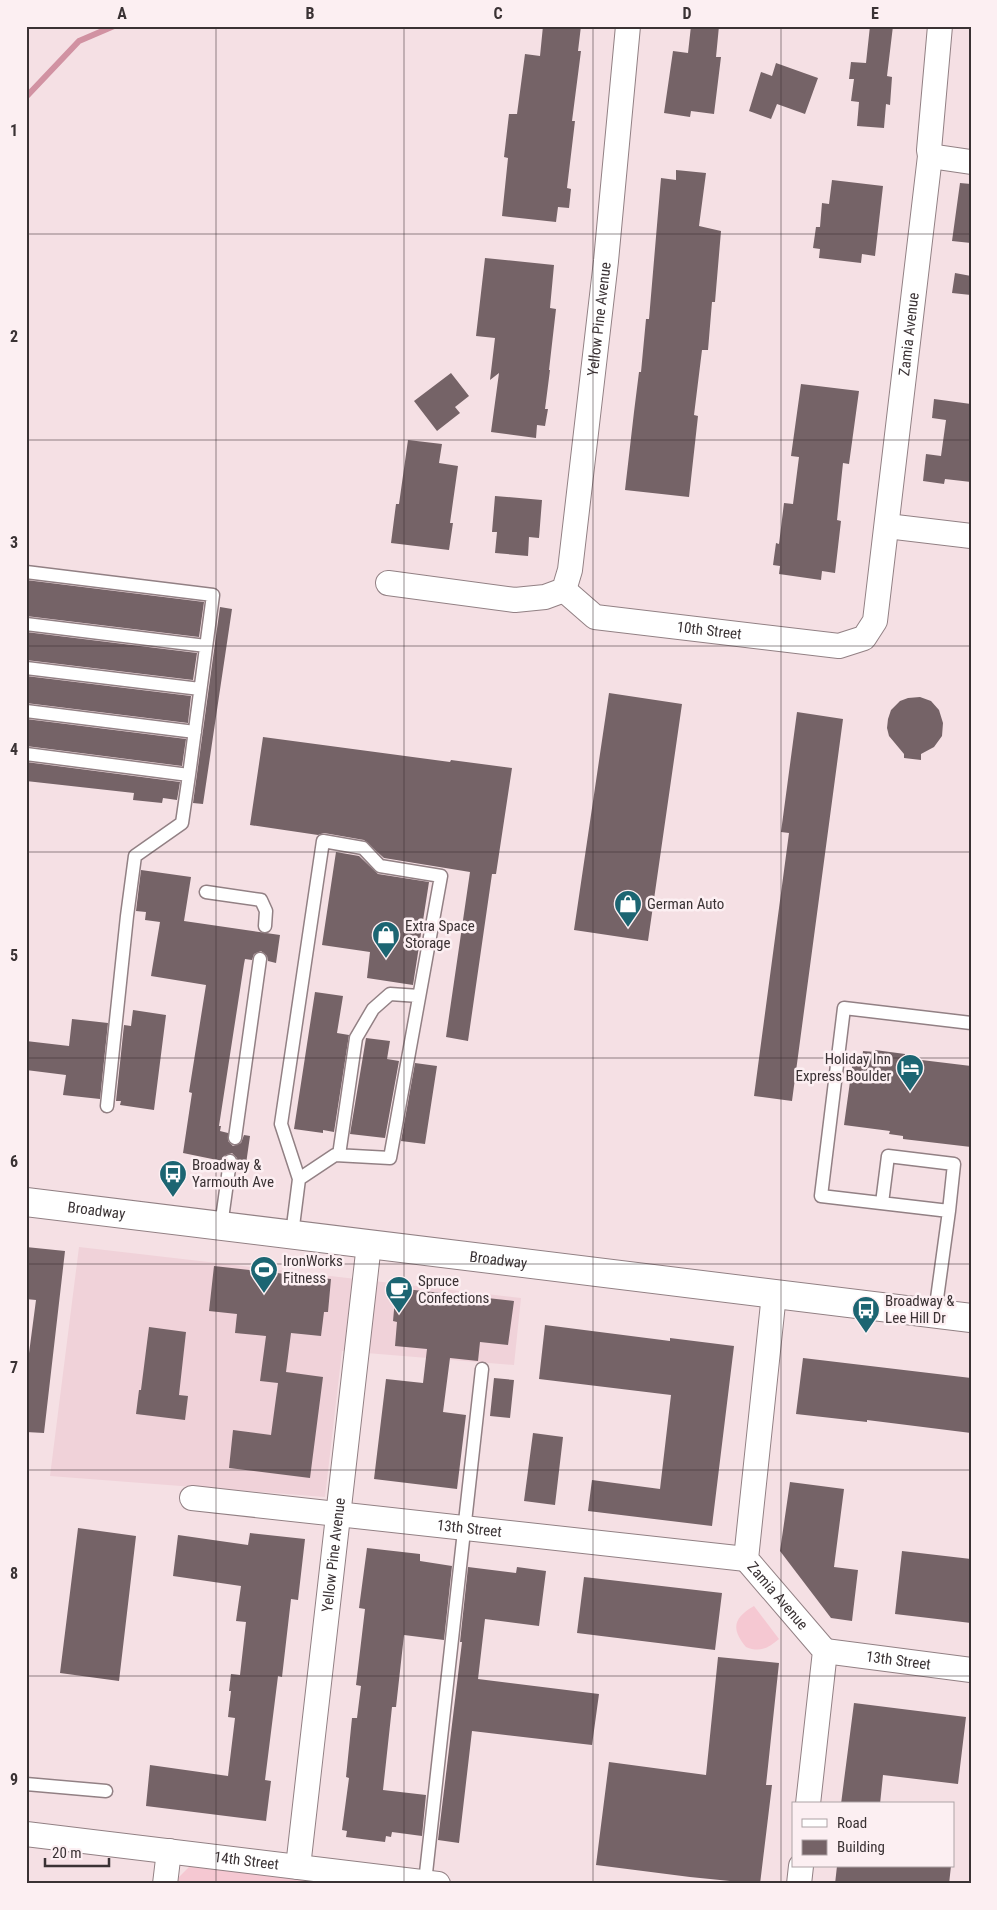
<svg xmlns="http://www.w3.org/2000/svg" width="997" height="1910" viewBox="0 0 997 1910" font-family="'Roboto Condensed',sans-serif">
<rect width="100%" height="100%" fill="#f5e0e4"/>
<!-- built -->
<path fill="#f0d2d9" d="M79,1247L521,1298L514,1365L342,1351L325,1497L50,1476Z"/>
<!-- green -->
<path fill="#f5c8d2" d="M754,1606L779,1639C768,1648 760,1653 746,1647C731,1629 733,1618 754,1606Z
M191,1865L344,1884H176L177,1879Z"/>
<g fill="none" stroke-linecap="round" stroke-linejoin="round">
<!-- stream -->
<path stroke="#d192a2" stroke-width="6" d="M26,97L79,41L114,26"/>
</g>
<!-- building -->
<path fill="#756367" d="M543,26H581L578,51H581L572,121H575L567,188L571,189L569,208L558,207L556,222L502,216L508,158L504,157L509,114H517L525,54L540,56Z
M691,26H719L716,57H721L714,114L691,111L690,117L664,113L673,51L688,53Z
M870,26H893L887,76L892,77L890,105L886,104L884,128L857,126L859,102L851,101L854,79H849L851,62L866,63Z
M776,63L818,78L805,114L777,104L771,119L749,111L761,72L772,76Z
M676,170L706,173L699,226L721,231L715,302H712L708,350H702L694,415L698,416L689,497L625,490L634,412L639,372H641L646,319H649L661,178L676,180Z
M832,180L883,186L875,256L862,254L861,263L819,258L820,249L813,248L816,227H820L822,203L829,204Z
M960,183L971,184V243L952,241Z
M485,258L554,265L550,308L556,309L549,370H550L545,409H548L545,426L537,425L536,438L491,432L499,373L490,380L495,338L476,336Z
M955,273L971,276V295L952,293Z
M451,373L469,396L455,407L460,413L437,431L414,401Z
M801,384L859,391L849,464L843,463L837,520L841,521L835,573L822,571L821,580L779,574L780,566L773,565L776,543L779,544L784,503L793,504L799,457L791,456Z
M934,399L971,404V482L945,479L944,484L923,481L926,454L941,456L946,420L932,418Z
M408,440L442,444L439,463L458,466L450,523H453L449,550L391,543L396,504H399Z
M495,496L542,500L539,538L529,537L528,556L495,553L497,532H492Z
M26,580L204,602L199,637L26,616Z
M220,607L232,609L203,804L193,803Z
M26,632L197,653L193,680L26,660Z
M26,676L191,696L188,723L26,703Z
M609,693L682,704L648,941L574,930Z
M920,697L931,701L939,710L943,723L942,736L934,747L921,754V760L904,758V754L889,736L887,728L888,719L891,710L900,701L908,698Z
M797,712L843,719L792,1101L754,1096L789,833L781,832Z
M26,719L186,739L182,766L26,746Z
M263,737L450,762L451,760L512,768L496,874H492L468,1041L446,1037L470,872L384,858L364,840L324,833L318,835L250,825Z
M26,762L180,782L177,800L163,798L162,803L133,800L134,793L26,781Z
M336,852L359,856L378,874L429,882L413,985L367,978L370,952L322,945Z
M141,870L191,877L184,921L280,935L276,963L268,961L267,956L261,951L254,954L252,960L245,959L244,964L219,1126H221L220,1131L228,1133V1141L233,1146L241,1143L244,1135L250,1136L246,1164L238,1163L237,1158L232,1153L224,1156L222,1161L183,1153L192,1093L189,1092L206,985L151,976L160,922L145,920L146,912L136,911Z
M315,992L343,996L337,1033L349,1035L334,1132L323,1130V1133L294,1129Z
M133,1010L166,1015L154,1110L120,1105L121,1101H116L124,1025L131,1026Z
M72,1019L108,1023L100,1099L63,1095L66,1075L26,1070V1041L69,1046Z
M366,1038L390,1041L387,1059L399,1061L385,1138L350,1134Z
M875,1050L905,1054V1058L971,1066V1147L903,1139V1136L889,1134L890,1131L844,1125L853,1060L862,1061L863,1051L875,1052Z
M415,1063L437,1066L425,1144L401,1141Z
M26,1247L65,1251L44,1433L26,1432V1376L36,1300L26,1299Z
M214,1266L331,1279L328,1312H324L321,1336L291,1333L286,1372L323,1377L310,1478L229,1468L233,1430L271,1435L278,1383L260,1381L266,1336L235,1333L237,1314L209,1311Z
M396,1288L514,1301L508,1345L480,1342L478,1361L450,1358L443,1412L466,1415L457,1489L374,1479L386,1379L423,1383L427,1349L395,1346L397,1322L393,1321Z
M545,1325L670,1341V1338L734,1346L712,1526L588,1511L592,1480L660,1489L671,1395L539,1379Z
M149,1327L186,1332L179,1395L188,1396L185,1420L136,1414L139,1390H141Z
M803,1358L971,1378V1433L867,1420V1422L796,1414Z
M494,1378L514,1380L510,1418L490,1416Z
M533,1433L563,1437L555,1505L524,1501Z
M790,1482L844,1489L834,1567L858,1570L852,1621L831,1618L780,1551Z
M78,1528L136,1536L119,1681L60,1673Z
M250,1533L305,1539L298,1600L291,1599L282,1677L278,1676L265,1780L271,1781L266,1821L146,1806L150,1765L228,1776L235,1718L228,1717L231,1691H229L231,1674L240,1675L246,1622L236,1621L241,1586L173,1576L178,1535L248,1545Z
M367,1548L420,1554V1561L452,1566L444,1640L404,1635L396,1707H392L383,1790L426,1795L422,1836L392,1832L391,1837L386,1836L385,1842L346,1837L347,1831L342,1830L349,1778L346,1777L352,1718H357L361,1686L356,1685L365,1609L359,1608Z
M902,1551L971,1559V1623L895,1614Z
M468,1567L516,1573L517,1567L546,1571L539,1626L485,1619L478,1679L599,1694L592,1745L472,1731L459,1843L438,1840L462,1642H460Z
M584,1577L722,1593L715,1650L577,1633Z
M718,1657L779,1663L766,1785H772L760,1884L690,1877L596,1865L609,1762L706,1775Z
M854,1703L966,1717L958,1784L883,1775L880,1804H841Z
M837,1866H951L949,1884H835Z"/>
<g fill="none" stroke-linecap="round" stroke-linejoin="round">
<defs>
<path id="lane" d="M26,572L213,595L189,775
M26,624L206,646
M26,668L200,689
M26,711L195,732
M26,754L189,775L182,823L135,856L127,916L107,1106
M206,892L261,900L266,911L265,926
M235,1138L260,959
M339,1155L356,1038L373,1009L390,994L419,996
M882,1203L888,1156L954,1164L949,1211
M221,1226L230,1161
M292,1234L299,1179L335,1155L390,1158L441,876L380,866L363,848L323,841L281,1124L299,1179
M935,1313L949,1211L821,1196L844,1008L971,1023
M26,1784L106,1791
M425,1882L482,1369"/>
<g id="street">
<path d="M930,156L971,162"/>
<path d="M887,526L971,536"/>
<path id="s1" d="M388,583L515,600L545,597L564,590L570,570L606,261L628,26"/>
<path id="s2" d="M564,590L595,617L839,646L864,638L875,621L930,156L929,150L940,26"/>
<path id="s3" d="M774,1294L746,1559L825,1651L808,1804"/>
<path id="s4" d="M192,1498L746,1559"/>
<path id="s5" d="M825,1651L971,1670"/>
<path id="s6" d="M26,1834L438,1884"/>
<path id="s7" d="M298,1867L369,1244"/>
<path d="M165,1884L169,1851"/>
<path d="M799,1884L801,1866"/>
</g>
<g id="primary">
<path id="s8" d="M26,1202L971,1318"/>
</g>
</defs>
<!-- lane casing -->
<use href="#lane" stroke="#928084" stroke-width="15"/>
<!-- street casing -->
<use href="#street" stroke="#928084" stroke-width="26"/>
<!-- primary casing -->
<use href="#primary" stroke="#928084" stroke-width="30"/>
<!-- lane -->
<use href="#lane" stroke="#fff" stroke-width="12"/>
<!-- street -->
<use href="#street" stroke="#fff" stroke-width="24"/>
<!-- primary -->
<use href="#primary" stroke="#fff" stroke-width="28"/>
</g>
<!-- grid -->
<path fill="none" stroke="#3a3234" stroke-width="1" stroke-opacity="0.55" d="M216,26V1884M404,26V1884M593,26V1884M781,26V1884M26,234H971M26,440H971M26,646H971M26,852H971M26,1058H971M26,1264H971M26,1470H971M26,1676H971"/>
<!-- icons -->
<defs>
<symbol id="shop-pin" viewBox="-11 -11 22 30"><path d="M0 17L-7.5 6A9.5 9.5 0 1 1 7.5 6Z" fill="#1c6572" stroke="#fceff2"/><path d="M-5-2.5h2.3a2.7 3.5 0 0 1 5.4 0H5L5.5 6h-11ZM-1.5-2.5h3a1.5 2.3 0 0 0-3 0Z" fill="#fff"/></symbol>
<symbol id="hotel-pin" viewBox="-11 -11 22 30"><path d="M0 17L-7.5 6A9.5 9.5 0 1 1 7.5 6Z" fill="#1c6572" stroke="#fceff2"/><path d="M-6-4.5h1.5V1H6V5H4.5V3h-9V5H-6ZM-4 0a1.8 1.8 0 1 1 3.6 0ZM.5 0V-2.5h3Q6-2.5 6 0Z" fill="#fff"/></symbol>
<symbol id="bus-pin" viewBox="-11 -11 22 30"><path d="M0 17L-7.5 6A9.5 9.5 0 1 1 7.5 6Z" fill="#1c6572" stroke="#fceff2"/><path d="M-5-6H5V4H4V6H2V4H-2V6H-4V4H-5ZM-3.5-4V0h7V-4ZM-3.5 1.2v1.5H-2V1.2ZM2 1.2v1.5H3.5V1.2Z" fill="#fff"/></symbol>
<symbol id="stadium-pin" viewBox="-11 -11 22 30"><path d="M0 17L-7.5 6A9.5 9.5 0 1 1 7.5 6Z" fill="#1c6572" stroke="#fceff2"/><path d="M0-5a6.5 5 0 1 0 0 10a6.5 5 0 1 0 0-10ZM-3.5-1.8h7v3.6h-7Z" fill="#fff"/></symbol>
<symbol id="cafe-pin" viewBox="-11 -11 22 30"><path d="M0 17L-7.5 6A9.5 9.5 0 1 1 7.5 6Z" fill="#1c6572" stroke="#fceff2"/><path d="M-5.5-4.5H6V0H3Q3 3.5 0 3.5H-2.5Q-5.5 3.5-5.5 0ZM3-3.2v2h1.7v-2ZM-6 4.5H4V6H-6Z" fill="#fff"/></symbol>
</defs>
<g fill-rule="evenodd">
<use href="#shop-pin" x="612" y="888" width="32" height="43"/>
<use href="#shop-pin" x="370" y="919" width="32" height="43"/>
<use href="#hotel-pin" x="894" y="1052" width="32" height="43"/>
<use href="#bus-pin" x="157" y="1158" width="32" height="43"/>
<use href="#stadium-pin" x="248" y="1254" width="32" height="43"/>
<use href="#cafe-pin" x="383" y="1274" width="32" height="43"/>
<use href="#bus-pin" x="850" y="1294" width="32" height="43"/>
</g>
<g text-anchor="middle" stroke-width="5" stroke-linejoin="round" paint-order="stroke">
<!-- street labels -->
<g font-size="15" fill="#3a3234" stroke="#fceff2">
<text dy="5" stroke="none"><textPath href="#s1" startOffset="452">Yellow Pine Avenue</textPath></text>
<text dy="5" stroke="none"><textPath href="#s2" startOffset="622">Zamia Avenue</textPath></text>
<text dy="5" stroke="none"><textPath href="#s2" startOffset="156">10th Street</textPath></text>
<text dy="5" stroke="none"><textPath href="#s8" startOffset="71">Broadway</textPath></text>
<text dy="5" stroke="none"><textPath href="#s8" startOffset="476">Broadway</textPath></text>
<text dy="5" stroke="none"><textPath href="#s4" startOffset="279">13th Street</textPath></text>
<text dy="5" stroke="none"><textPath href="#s7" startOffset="314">Yellow Pine Avenue</textPath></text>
<text dy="5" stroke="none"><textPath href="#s3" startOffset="315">Zamia Avenue</textPath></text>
<text dy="5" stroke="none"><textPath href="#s5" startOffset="74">13th Street</textPath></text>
<text dy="5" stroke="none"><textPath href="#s6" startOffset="222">14th Street</textPath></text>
</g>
<!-- poi labels -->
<g font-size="15" fill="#3a3234" stroke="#fceff2" text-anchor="start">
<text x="647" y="909">German Auto</text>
<text x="405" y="931">Extra Space<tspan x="405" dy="17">Storage</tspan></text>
<text x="891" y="1064" text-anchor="end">Holiday Inn<tspan x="891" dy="17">Express Boulder</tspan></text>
<text x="192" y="1170">Broadway &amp;<tspan x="192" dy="17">Yarmouth Ave</tspan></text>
<text x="283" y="1266">IronWorks<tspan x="283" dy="17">Fitness</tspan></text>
<text x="418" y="1286">Spruce<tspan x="418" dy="17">Confections</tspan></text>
<text x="885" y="1306">Broadway &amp;<tspan x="885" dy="17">Lee Hill Dr</tspan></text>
</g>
</g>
<!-- border -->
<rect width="997" height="1910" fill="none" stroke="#fceff2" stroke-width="55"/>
<!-- legend -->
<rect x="792" y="1802" width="162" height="65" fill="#fceff2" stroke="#aea3a6"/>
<rect x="802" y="1819" width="25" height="8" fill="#ffffff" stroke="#aea3a6"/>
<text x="837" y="1828" font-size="15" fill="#3a3234">Road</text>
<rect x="802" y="1840" width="25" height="15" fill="#756367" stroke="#aea3a6"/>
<text x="837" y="1852" font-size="15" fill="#3a3234">Building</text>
<!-- scale -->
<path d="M45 1858v8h64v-8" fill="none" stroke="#3a3234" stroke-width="2.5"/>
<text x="52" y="1858" font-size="15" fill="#3a3234" stroke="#fceff2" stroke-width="4" paint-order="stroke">20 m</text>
<rect x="28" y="28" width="942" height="1854" fill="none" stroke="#3a3234" stroke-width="2"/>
<g font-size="16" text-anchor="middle" font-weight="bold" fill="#3a3234">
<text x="122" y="19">A</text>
<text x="310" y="19">B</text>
<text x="498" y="19">C</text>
<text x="687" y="19">D</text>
<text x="875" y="19">E</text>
<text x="14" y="136">1</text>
<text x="14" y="342">2</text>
<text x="14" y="548">3</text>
<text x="14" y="755">4</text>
<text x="14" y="961">5</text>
<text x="14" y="1167">6</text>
<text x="14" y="1373">7</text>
<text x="14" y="1579">8</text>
<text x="14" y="1785">9</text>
</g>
</svg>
